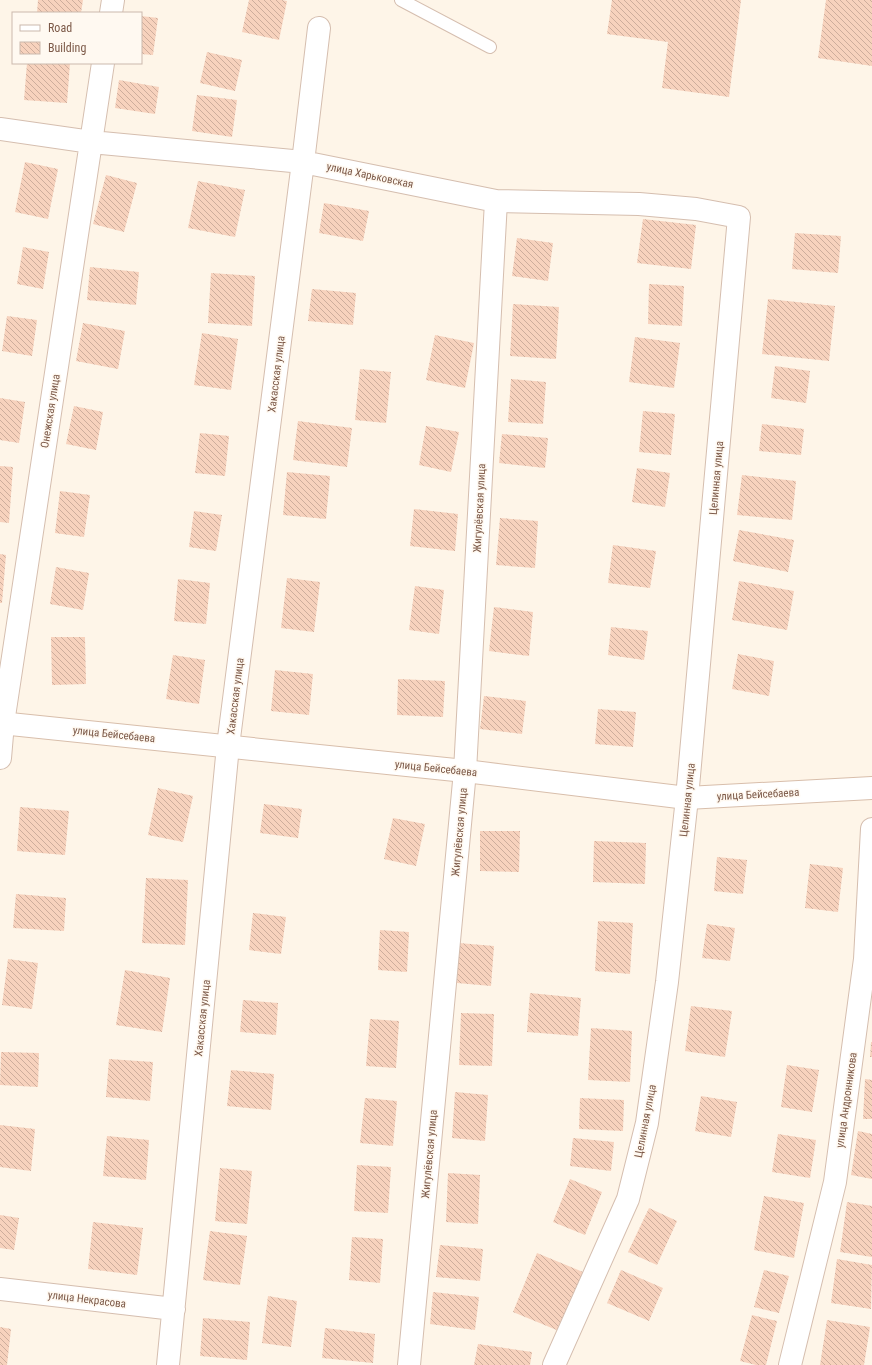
<svg xmlns="http://www.w3.org/2000/svg" width="872" height="1365" viewBox="0 0 872 1365" font-family="'Roboto Condensed',sans-serif">
<defs>
<pattern id="building-back-hatch" width="6" height="6" patternUnits="userSpaceOnUse"><rect width="6" height="6" fill="#f7d2bd"/><path d="M-1 5l2 2M0 0l6 6M5-1l2 2" fill="none" stroke="#cdad9c"/></pattern>
</defs>
<rect width="100%" height="100%" fill="#fef5e8"/>
<!-- building -->
<path fill="url(#building-back-hatch)" d="M38,0H83L81,13H37Z
M249,0H282L287,1L279,40L242,32Z
M612,0H741L729,97L662,88L668,42L607,34Z
M826,0H872V66L818,58Z
M141,16L158,18L153,55L141,54Z
M207,52L242,60L235,91L200,83Z
M27,63H70L67,103L24,100Z
M119,80L159,87L155,114L115,108Z
M197,95L237,100L232,137L192,131Z
M25,162L58,169L48,219L15,212Z
M106,175L137,183L124,232L93,224Z
M198,181L245,190L235,237L188,228Z
M324,203L369,211L363,241L319,233Z
M643,219L696,225L691,269L637,263Z
M795,233L841,236L838,273L792,269Z
M517,238L553,243L548,281L512,276Z
M23,247L49,252L43,289L17,284Z
M90,267L139,272L136,305L87,300Z
M211,273L255,276L252,326L208,323Z
M649,284L684,286L682,326L648,324Z
M312,289L356,293L353,325L308,321Z
M768,299L835,306L829,361L762,354Z
M513,304L559,307L556,359L510,356Z
M7,316L37,320L32,356L2,351Z
M83,323L125,331L118,369L76,361Z
M202,333L238,339L231,390L194,385Z
M435,335L474,343L465,388L426,380Z
M635,337L680,343L674,388L629,382Z
M775,366L810,371L806,403L771,398Z
M360,369L391,372L386,423L355,420Z
M511,379L546,382L543,424L508,422Z
M0,398L25,402L19,443L0,440Z
M74,406L103,412L96,450L66,444Z
M643,411L675,414L671,455L639,452Z
M298,421L352,428L347,467L293,460Z
M762,424L804,429L801,455L759,451Z
M426,426L459,432L451,472L419,465Z
M200,433L229,436L225,476L195,473Z
M502,434L548,438L545,468L499,463Z
M0,466L13,467L9,523L0,522Z
M637,468L670,473L665,507L632,502Z
M287,472L330,476L326,519L283,515Z
M742,475L796,481L792,520L737,515Z
M60,491L90,495L84,537L55,533Z
M414,509L458,514L455,551L410,546Z
M194,511L222,515L216,551L189,547Z
M500,518L538,521L535,568L496,565Z
M739,530L794,540L788,572L733,561Z
M613,545L656,551L650,588L608,583Z
M0,554L6,555L2,603H0Z
M56,567L89,573L83,610L50,604Z
M287,578L320,582L314,632L281,628Z
M178,579L210,583L206,624L174,621Z
M739,581L794,591L787,630L732,620Z
M415,586L444,590L439,634L409,630Z
M494,607L533,612L529,656L489,651Z
M611,627L648,631L644,660L608,655Z
M51,637H85L86,684L52,685Z
M738,654L774,661L769,696L732,689Z
M173,655L205,660L199,704L166,699Z
M275,670L313,674L309,715L271,711Z
M398,679L445,681L443,717L397,715Z
M484,696L526,701L522,734L480,729Z
M598,709L636,712L633,747L595,744Z
M158,788L193,796L183,842L148,835Z
M264,804L302,809L298,838L260,833Z
M20,807L69,811L65,855L17,851Z
M393,818L425,824L416,866L384,859Z
M480,831H520L519,872L480,871Z
M594,841L646,843L645,884L593,882Z
M717,857L747,860L743,894L714,891Z
M810,864L843,868L838,912L805,908Z
M146,878L188,880L185,945L142,943Z
M16,894L66,898L64,931L13,928Z
M253,913L286,917L281,954L249,950Z
M598,921L633,923L630,974L595,971Z
M707,924L735,928L730,961L702,958Z
M380,930L409,932L407,972L378,970Z
M459,943L494,946L491,986L457,983Z
M8,959L38,963L32,1009L2,1005Z
M125,970L170,978L162,1032L116,1025Z
M530,993L581,998L578,1036L527,1032Z
M243,1000L278,1003L276,1035L240,1032Z
M691,1006L732,1011L725,1057L685,1051Z
M461,1013L494,1014L492,1066L459,1065Z
M370,1019L399,1021L396,1068L366,1066Z
M591,1028L632,1031L630,1082L588,1080Z
M871,1042H872V1057H870Z
M1,1052L39,1053L38,1087L0,1085Z
M109,1059L153,1062L150,1101L106,1097Z
M787,1065L819,1070L812,1112L781,1107Z
M231,1070L274,1074L271,1110L227,1106Z
M865,1079L872,1080V1119H863Z
M455,1092L488,1095L485,1141L452,1138Z
M701,1096L737,1102L731,1137L695,1131Z
M365,1098L397,1101L393,1146L360,1143Z
M580,1098L624,1100L623,1131L579,1129Z
M0,1125L35,1129L31,1171L0,1167Z
M858,1131L872,1134V1179L851,1175Z
M778,1134L816,1140L810,1178L772,1172Z
M107,1136L149,1140L146,1180L103,1176Z
M573,1138L614,1142L611,1171L570,1166Z
M357,1165L391,1167L388,1213L354,1211Z
M220,1168L252,1171L247,1224L215,1221Z
M448,1173L480,1175L478,1224L446,1222Z
M570,1179L602,1192L585,1235L553,1222Z
M764,1196L804,1203L794,1258L754,1250Z
M847,1202L872,1206V1257L840,1252Z
M649,1208L677,1221L657,1265L628,1252Z
M0,1215L19,1218L14,1250L0,1248Z
M93,1222L143,1228L137,1275L88,1269Z
M210,1231L247,1236L240,1285L203,1280Z
M352,1237L383,1239L380,1283L349,1280Z
M440,1245L483,1249L480,1281L436,1277Z
M537,1253L583,1272L559,1331L513,1312Z
M837,1259L872,1265L871,1309L831,1303Z
M621,1270L663,1288L649,1321L607,1303Z
M764,1270L789,1276L779,1313L754,1307Z
M433,1292L479,1297L475,1330L430,1324Z
M268,1296L297,1301L291,1347L262,1343Z
M752,1315L777,1321L766,1365H756L740,1361Z
M203,1318L250,1322L247,1360L200,1356Z
M827,1320L870,1327L864,1365H820Z
M0,1327L11,1329L7,1365H0Z
M325,1328L375,1334L373,1363L322,1358Z
M478,1344L532,1352L530,1365H474Z"/>
<g fill="none" stroke-linecap="round" stroke-linejoin="round">
<defs>
<path id="lane" d="M401,0L490,47"/>
<path id="street" d="M111,13L113,0
M0,129L91,142L303,162L496,201L639,204L696,209L739,217L687,798L667,982L647,1123L628,1199L554,1365
M0,758L3,723L103,63
M0,1289L174,1309
M168,1365L228,746L303,162L319,28
M409,1365L465,771L496,201
M790,1365L835,1182L865,959L872,829"/>
<path id="secondary" d="M0,723L465,771L687,798L872,788"/>
</defs>
<!-- lane casing -->
<use href="#lane" stroke="#d5beaf" stroke-width="14"/>
<!-- street casing -->
<use href="#street" stroke="#d5beaf" stroke-width="24"/>
<!-- secondary casing -->
<use href="#secondary" stroke="#d8beab" stroke-width="24"/>
<!-- lane -->
<use href="#lane" stroke="#fff" stroke-width="12"/>
<!-- street -->
<use href="#street" stroke="#fff" stroke-width="22"/>
<!-- secondary -->
<use href="#secondary" stroke="#fff" stroke-width="22"/>
</g>
<g text-anchor="middle" stroke-width="3" stroke-linejoin="round" paint-order="stroke">
<!-- street labels -->
<g font-size="11" fill="#7c5948" stroke="#fff9f1">
<text transform="translate(370 175) rotate(12)" y="4">улица Харьковская</text>
<text transform="translate(276 374) rotate(-83)" y="4">Хакасская улица</text>
<text transform="translate(50 411) rotate(-81)" y="4">Онежская улица</text>
<text transform="translate(716 478) rotate(-85)" y="4">Целинная улица</text>
<text transform="translate(479 508) rotate(-87)" y="4">Жигулёвская улица</text>
<text transform="translate(235 696) rotate(-83)" y="4">Хакасская улица</text>
<text transform="translate(114 734) rotate(6)" y="4">улица Бейсебаева</text>
<text transform="translate(436 768) rotate(6)" y="4">улица Бейсебаева</text>
<text transform="translate(758 794) rotate(-3)" y="4">улица Бейсебаева</text>
<text transform="translate(687 800) rotate(-84)" y="4">Целинная улица</text>
<text transform="translate(459 832) rotate(-85)" y="4">Жигулёвская улица</text>
<text transform="translate(202 1018) rotate(-84)" y="4">Хакасская улица</text>
<text transform="translate(846 1100) rotate(-82)" y="4">улица Андронникова</text>
<text transform="translate(645 1121) rotate(-79)" y="4">Целинная улица</text>
<text transform="translate(429 1154) rotate(-85)" y="4">Жигулёвская улица</text>
<text transform="translate(87 1299) rotate(7)" y="4">улица Некрасова</text>
</g>
</g>
<!-- legend -->
<rect x="12" y="12" width="130" height="52" fill="#fff9f1" stroke="#cbb9ad"/>
<rect x="20" y="25" width="20" height="6" fill="#ffffff" stroke="#cbb9ad"/>
<text x="48" y="32" font-size="12" fill="#7c5948">Road</text>
<rect x="20" y="42" width="20" height="12" fill="url(#building-back-hatch)" stroke="#cbb9ad"/>
<text x="48" y="52" font-size="12" fill="#7c5948">Building</text>
</svg>
